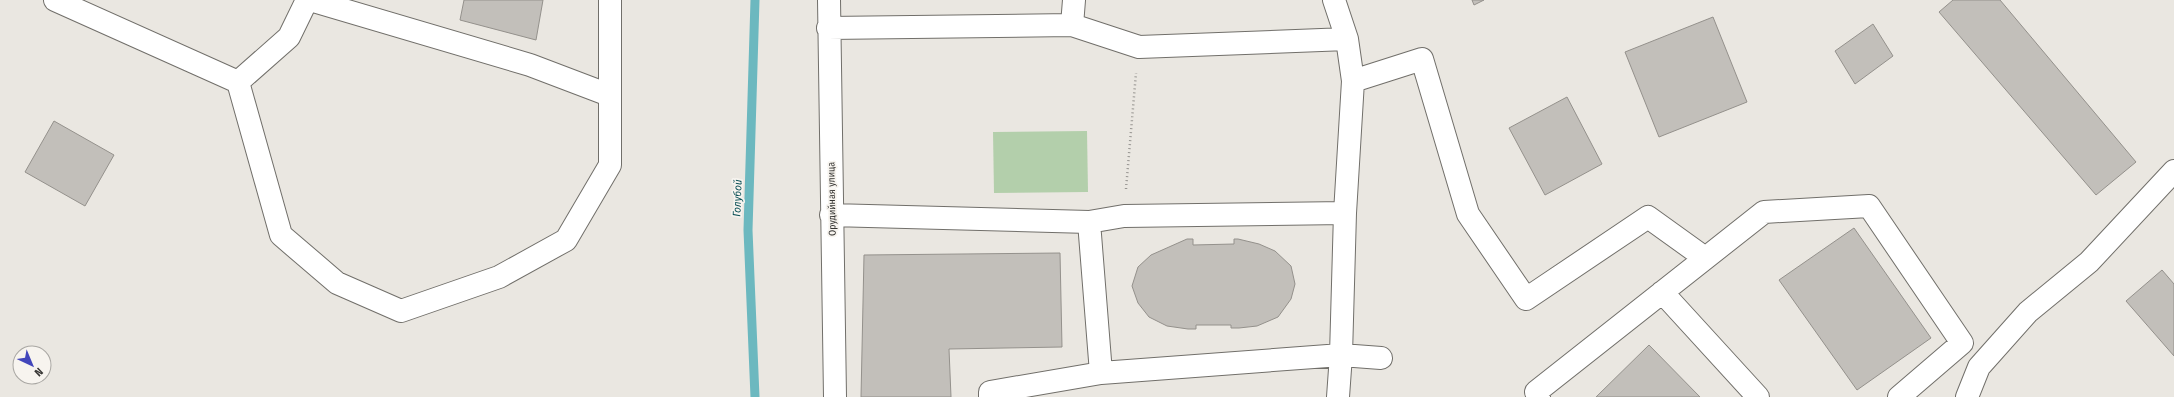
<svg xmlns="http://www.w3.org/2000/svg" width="2174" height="397" viewBox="0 0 2174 397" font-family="'Fira Sans Condensed',sans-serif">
<rect width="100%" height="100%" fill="#eae7e1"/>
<!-- green -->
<path fill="#b3cfab" d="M1087,131L1088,192L994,193L993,132Z"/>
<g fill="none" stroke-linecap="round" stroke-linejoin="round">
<!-- stream -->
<path stroke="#6cb8bf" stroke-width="9" d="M755,397L748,230L755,0"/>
</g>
<!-- building -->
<path fill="#c2bfba" stroke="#94918c" d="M464,0H543L536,40L460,20Z
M1472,0H1484L1474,5Z
M1953,0H2000L2136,162L2096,195L1939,12Z
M1713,17L1747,102L1659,137L1625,52Z
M1873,24L1893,56L1855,84L1835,51Z
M1567,97L1602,164L1545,195L1509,128Z
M54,121L114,155L85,206L25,172Z
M1854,228L1931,338L1857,390L1779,280Z
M1187,239H1193V245L1234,244V239H1238L1259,244L1275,251L1291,266L1295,284L1291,299L1278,317L1257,326L1239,328H1231V325H1196V329H1188L1167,326L1149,317L1138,303L1132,286L1138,267L1151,255Z
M1060,253L1062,347L949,349L951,397H861L864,255Z
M2162,270L2174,284V356L2126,301Z
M1649,345L1700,397H1596Z"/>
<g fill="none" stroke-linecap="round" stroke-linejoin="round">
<defs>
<path id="minor" d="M55,0L238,82L289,37L307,0
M310,0L530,65L609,95
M829,0L835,397
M1334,0L1347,39L1353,81L1345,213L1341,355L1101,373L1089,222L1124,216L1345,213
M1072,25L1074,0
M828,28L1072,25L1139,47L1347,39
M1353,81L1422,59L1468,214L1526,299L1648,217L1705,258
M238,82L281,235L337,283L401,311L499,277L566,240L610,165V0
M831,215L1089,222
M1662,292L1758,397
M990,397V392L1101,373
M1338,397L1341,355L1381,358
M1539,397L1536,392L1764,212L1869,206L1962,343L1899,397
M1967,397L1979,367L2028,312L2089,262L2174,171"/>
</defs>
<!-- minor casing -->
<use href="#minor" stroke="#716f6a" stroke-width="24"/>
<!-- path -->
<path stroke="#979591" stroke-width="2.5" stroke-dasharray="1 3" stroke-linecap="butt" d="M1126,189L1136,73"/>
<!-- minor -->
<use href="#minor" stroke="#fff" stroke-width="22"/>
</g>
<g text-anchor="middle" stroke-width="3.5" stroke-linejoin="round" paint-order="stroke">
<!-- street labels -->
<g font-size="10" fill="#353432" stroke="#f7f4ef">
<text transform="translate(831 199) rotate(-91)" y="4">Орудийная улица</text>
</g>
<!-- water labels -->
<g font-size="11" font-style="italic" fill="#0a4f55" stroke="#f7f4ef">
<text transform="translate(737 198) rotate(-88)" y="4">Голубой</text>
</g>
</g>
<!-- north arrow -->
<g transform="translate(32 365) rotate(136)"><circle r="19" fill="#f7f4ef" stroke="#a9a7a3"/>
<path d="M0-3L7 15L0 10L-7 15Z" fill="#4246bb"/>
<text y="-6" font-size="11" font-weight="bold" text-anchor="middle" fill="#353432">N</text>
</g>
</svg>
